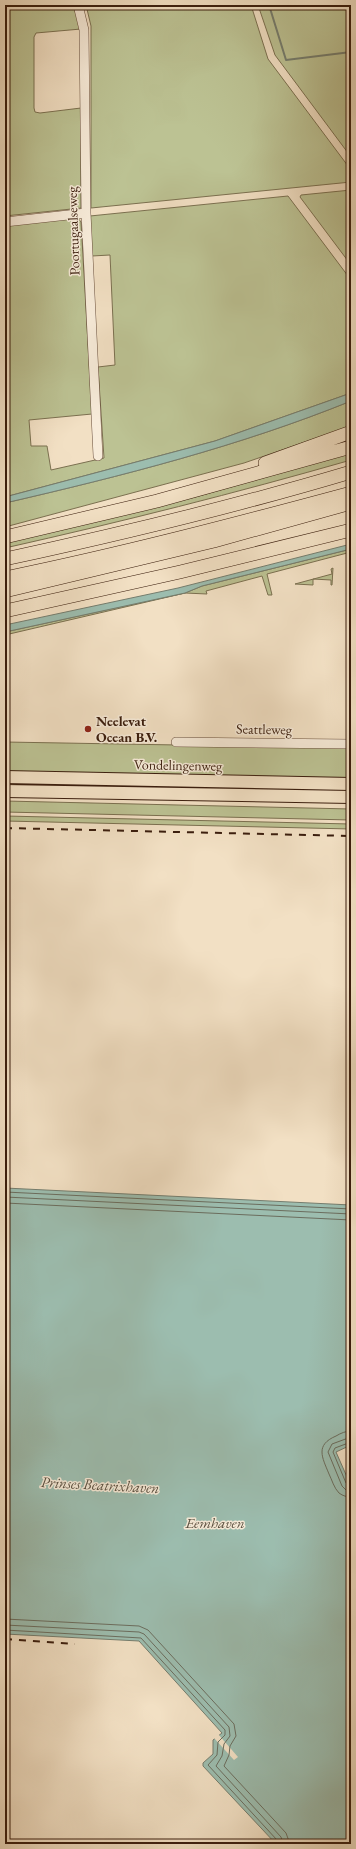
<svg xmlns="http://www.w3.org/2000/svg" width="356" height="1849" viewBox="0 0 356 1849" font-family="'EB Garamond',serif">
<rect width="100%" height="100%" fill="#f2e0c4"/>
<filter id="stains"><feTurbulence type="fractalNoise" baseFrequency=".005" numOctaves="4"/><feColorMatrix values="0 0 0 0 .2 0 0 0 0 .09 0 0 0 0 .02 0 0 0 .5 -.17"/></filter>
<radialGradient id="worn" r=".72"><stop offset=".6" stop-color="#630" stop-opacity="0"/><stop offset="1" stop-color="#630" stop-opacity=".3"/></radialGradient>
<!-- green -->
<path fill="#bcc293" stroke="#7b7050" d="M5,5H73L81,29L36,33L34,37V108L35,112L40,113L81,108V208L5,216Z
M86,5H251L268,59L351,170V182L91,208V26Z
M258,5H351V157L275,55Z
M351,190V265L300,197L301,195Z
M288,196L351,280V393L215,441L5,497V225L78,218L81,222L92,414L29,420L31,446H47L51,470L104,458L98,367L115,365L110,255L92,256L90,216Z
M351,401V425L340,430L244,463L5,527V503C122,476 240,446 351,401Z
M351,453V460C236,493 121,522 5,548V543L195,497Z
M351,549V552L267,574L272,595H268L262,576L206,591L207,594L185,593L5,635V632L185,593L202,586Z
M333,568L332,585H331V580L313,579V585L295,584L332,574L331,569Z
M5,742L351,748V774H349L348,778L5,772Z
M5,780L351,788V793L5,786Z
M5,801L351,809V820L5,812Z
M5,816L351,824V829L5,821Z"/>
<!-- water -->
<path fill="#9cbdaf" stroke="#757d6e" d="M351,393V401C240,446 122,476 5,503V497L215,441Z
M351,544V549L202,586L185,593L5,632V625L178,588Z
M5,1188L351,1205V1445L336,1452L351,1486V1844H276L203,1766V1763L213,1754V1740L222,1733L139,1641L5,1634Z"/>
<!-- pier -->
<path fill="#f2e0c4" d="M218,1734L238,1757L234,1760L214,1738Z"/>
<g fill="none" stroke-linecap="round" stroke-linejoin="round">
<!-- shore -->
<path stroke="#6b6d5e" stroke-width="1" d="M5,1192L351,1209
M5,1197L351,1214
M5,1203L351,1220
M351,1431C346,1431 341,1433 336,1436C315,1445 322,1457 329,1474C332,1480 334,1488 339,1493C343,1496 347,1497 351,1497
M351,1437L332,1444L328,1452L342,1486L346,1490L351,1491
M351,1442L335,1448L333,1452L346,1483L351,1486
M5,1619L139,1626L148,1630L234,1724L236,1736L230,1746L229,1755L224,1766L286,1833L290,1844
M5,1625L139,1632L144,1634L229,1727L230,1736L224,1744L222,1756L216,1766L281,1837L283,1844
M5,1630L141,1638L225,1730V1735L218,1742L217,1755L208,1765L277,1840L278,1844"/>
<!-- stream -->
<path stroke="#757d6e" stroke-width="2" d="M269,5L286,60L351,52"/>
<defs>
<path id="minor" d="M78,5L84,30L86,213L98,456
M5,222L86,213
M176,742L351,744"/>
<path id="major" d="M5,777L351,784
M5,791L351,797"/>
<path id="highway" d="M265,463L351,432
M5,537L157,501L351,447
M5,559C121,534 237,506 351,472
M5,578C122,554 236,524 351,493
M5,591L214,541L351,503
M5,611L180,572L351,530"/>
</defs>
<!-- minor casing -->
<use href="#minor" stroke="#684e3b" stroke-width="10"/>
<!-- major casing -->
<use href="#major" stroke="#3a1d0d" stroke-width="14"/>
<!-- highway casing -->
<use href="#highway" stroke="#3a1d0d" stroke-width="14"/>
<!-- minor -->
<use href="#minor" stroke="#f7ebd9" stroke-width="9"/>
<!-- major -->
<use href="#major" stroke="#f2e0c4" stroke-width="12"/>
<!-- highway -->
<use href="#highway" stroke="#f2e0c4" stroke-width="13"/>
<!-- rail -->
<path stroke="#3a1d0d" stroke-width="2" stroke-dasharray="7 7" stroke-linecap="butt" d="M5,828L351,836
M5,1639L75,1644"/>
</g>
<!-- markers -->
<circle fill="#8f2418" stroke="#f7ebd9" stroke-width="1.5" cx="88" cy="729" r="4"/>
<g text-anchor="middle" stroke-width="3" stroke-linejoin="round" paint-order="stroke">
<!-- street labels -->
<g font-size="14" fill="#3a1d0d" stroke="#f7ebd9">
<text transform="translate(73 231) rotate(-92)" y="5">Poortugaalseweg</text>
<text transform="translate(264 729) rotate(1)" y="5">Seattleweg</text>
<text transform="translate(178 765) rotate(1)" y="5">Vondelingenweg</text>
</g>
<!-- poi labels -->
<g font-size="14" font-weight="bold" fill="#3a1d0d" stroke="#f7ebd9" text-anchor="start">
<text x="96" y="726">Neelevat<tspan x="96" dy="16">Ocean B.V.</tspan></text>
</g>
<!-- water labels -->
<g font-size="15" font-style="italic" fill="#574d3e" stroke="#f7ebd9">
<text transform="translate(100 1485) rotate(3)" y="5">Prinses Beatrixhaven</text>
<text x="215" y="1528">Eemhaven</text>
</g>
</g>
<!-- margin -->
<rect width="356" height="1849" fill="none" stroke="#f2e0c4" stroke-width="20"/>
<rect x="6" y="6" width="344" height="1837" fill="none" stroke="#3a1d0d" stroke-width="2"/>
<rect x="10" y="10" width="336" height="1829" fill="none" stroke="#3a1d0d"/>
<rect width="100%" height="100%" filter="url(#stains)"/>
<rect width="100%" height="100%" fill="url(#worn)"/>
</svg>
